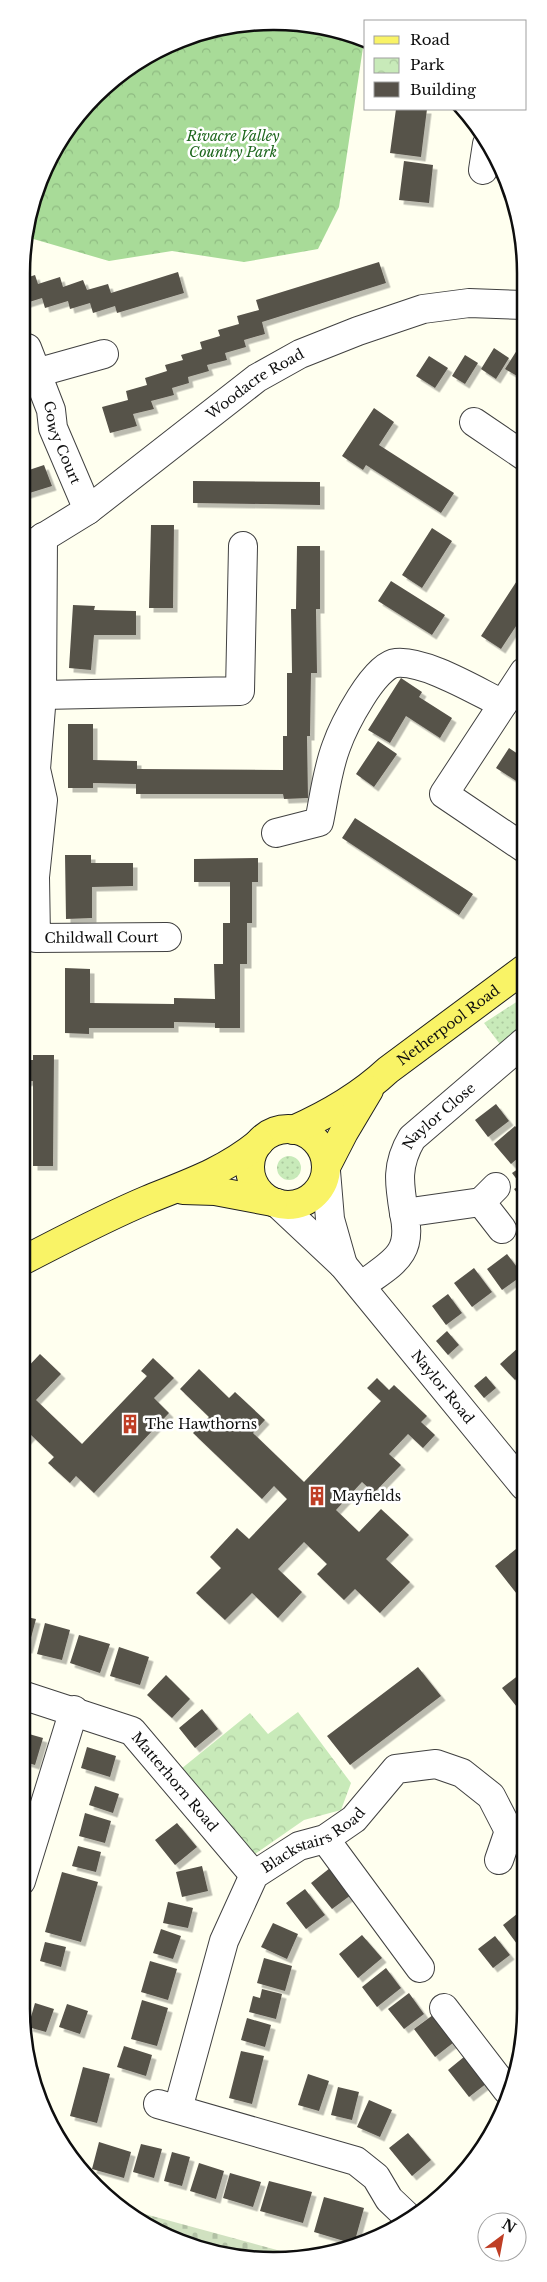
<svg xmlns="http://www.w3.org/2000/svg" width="547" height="2282" viewBox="0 0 547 2282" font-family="'Libre Baskerville',serif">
<defs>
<pattern id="grass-dots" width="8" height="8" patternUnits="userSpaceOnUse" patternTransform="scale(1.25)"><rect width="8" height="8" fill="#c8eab9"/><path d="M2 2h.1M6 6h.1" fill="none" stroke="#abc89e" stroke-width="1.8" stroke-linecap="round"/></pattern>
<pattern id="forest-crowns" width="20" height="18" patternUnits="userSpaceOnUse" patternTransform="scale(1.25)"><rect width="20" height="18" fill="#a8db98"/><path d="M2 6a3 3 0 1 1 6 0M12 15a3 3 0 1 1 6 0" fill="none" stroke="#8fbb82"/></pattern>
<pattern id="cemetery-stones" width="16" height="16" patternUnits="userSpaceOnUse" patternTransform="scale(1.25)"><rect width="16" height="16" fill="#d0e1c0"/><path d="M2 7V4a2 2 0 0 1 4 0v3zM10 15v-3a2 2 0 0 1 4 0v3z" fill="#b1c0a4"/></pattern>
<pattern id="park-crowns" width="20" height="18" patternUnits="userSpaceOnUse" patternTransform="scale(1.25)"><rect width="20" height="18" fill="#c8eab9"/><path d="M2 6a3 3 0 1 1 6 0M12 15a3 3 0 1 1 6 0" fill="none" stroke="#abc89e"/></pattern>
<filter id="shadow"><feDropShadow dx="4.5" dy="4.5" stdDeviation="0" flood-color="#0004"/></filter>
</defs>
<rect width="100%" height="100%" fill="#ffffef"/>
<!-- grass -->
<path fill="url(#grass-dots)" d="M524,997V1076L484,1023Z
M277 1168a12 12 0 1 1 24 0a12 12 0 1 1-24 0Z"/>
<!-- forest -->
<path fill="url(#forest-crowns)" d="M307,23L364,41L339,207L318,249L244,262L172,251L109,261L30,238L24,239L55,147L120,73L208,30Z"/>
<!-- cemetery -->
<path fill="url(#cemetery-stones)" d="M130,2210L299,2256L257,2260L162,2235Z"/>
<!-- park -->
<path fill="url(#park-crowns)" d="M298,1712L351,1783L341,1810L304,1820L255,1854L181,1769L250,1713L268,1734Z"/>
<!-- building -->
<path fill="#57524a" filter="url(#shadow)" d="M396,109H427L421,157L390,153Z
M404,161L433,165L429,203L399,200Z
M379,262L386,283L262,322L265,334L244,340L246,347L225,353L227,360L207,365L209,371L188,377L189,383L172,388L174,395L151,401L154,409L133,414L137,426L110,433L102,407L128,400L126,391L147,385L145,378L167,371L165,365L183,360L181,355L202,349L200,342L220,336L218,330L239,324L237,316L259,310L256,300Z
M178,272L184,293L117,313L115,306L93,313L90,303L70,309L68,301L45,308L42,298L23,304V279L35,275L38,284L60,277L63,287L83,280L87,290L108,284L111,293Z
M519,347L524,351V380L505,369Z
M494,348L509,358L496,379L481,369Z
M465,355L478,363L465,384L452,376Z
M429,356L448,368L435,388L416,376Z
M374,408L394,422L379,445L454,493L441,513L366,465L363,470L342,456Z
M44,465L52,486L23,495V472Z
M193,481L320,482V505L193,503Z
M151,525H174L173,608H149Z
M432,528L452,541L422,588L402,575Z
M297,546H320V609H316L317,673H311L310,736H307L308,798L284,799L283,794H136V784L93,783V788H68V724H93V760L137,761V769L283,770V736H287V673H292L291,609H296Z
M524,570V614L501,649L481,636Z
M391,581L445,615L432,635L378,601Z
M73,605L95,606L94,610L136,611V635H94L91,670L69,668Z
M401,678L422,692L419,697L452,718L440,738L406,716L390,743L368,730Z
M378,741L397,754L374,787L356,774Z
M509,748L524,758V786L496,768Z
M355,818L473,894L459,915L342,838Z
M65,855H91V863H133V886L92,887V918L66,919Z
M258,858V882H252V923H247V964H240V1028H215V1023L174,1022V1028H89V1034L65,1033V968L90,969V1003L174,1004V998L215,999L214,964H223V923H230V882H194V859Z
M33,1055H54L53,1166H33V1081L22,1082V1060H33Z
M496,1104L509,1121L488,1137L475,1120Z
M515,1126L524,1136V1153L511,1164L494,1144Z
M524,1165V1202L514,1189L521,1185L512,1173Z
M507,1254L523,1275L502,1290L487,1269Z
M474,1268L492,1292L472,1307L454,1283Z
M448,1294L462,1313L446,1325L432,1306Z
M447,1331L459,1345L448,1355L436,1341Z
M519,1347L524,1352V1372L515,1380L500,1364Z
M40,1354L61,1374L36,1400L82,1444L147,1376L141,1371L153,1358L174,1378L154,1398L169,1413L94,1493L76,1476L70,1483L48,1463L54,1457L31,1435L22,1445V1373Z
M199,1369L229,1398L235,1392L265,1420L253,1433L304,1482L381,1401L367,1388L377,1378L389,1390L394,1385L427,1416L421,1422L435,1435L423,1448L408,1434L389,1454L401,1465L374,1493L362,1482L336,1510L359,1532L381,1509L409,1535L386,1559L410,1582L380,1613L355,1589L344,1600L317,1574L327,1564L304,1542L278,1569L302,1592L278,1618L252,1593L225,1620L196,1593L221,1568L210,1557L237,1528L249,1539L287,1499L274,1486L262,1499L193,1433L209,1417L180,1389Z
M486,1376L496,1388L484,1398L474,1386Z
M521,1545L524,1549V1603L495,1566Z
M22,1616L36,1619L28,1649L22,1648Z
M45,1623L70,1630L62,1660L37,1654Z
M79,1635L110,1644L100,1673L70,1663Z
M119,1647L149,1657L140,1685L110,1676Z
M418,1667L441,1696L350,1765L327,1736Z
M524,1671V1716L502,1688Z
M166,1675L190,1699L172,1718L147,1695Z
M202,1709L218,1729L195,1748L179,1728Z
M22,1732L43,1738L35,1765L22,1761Z
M87,1747L116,1756L110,1777L81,1768Z
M95,1786L119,1794L113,1813L89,1805Z
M85,1813L111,1821L105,1843L79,1836Z
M177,1823L197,1847L175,1865L155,1840Z
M78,1846L101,1852L96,1872L72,1866Z
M202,1866L208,1891L182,1897L176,1872Z
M330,1868L351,1895L332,1909L311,1883Z
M62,1872L98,1882L81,1942L45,1932Z
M305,1889L325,1915L306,1929L286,1903Z
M168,1902L193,1908L188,1928L163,1923Z
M522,1910L524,1939L517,1944L503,1925Z
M273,1923L298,1934L287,1959L261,1947Z
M161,1929L181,1936L173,1959L153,1953Z
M362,1935L382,1958L358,1978L339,1954Z
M495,1936L510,1955L493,1968L478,1949Z
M45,1942L66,1947L61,1967L40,1961Z
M264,1958L292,1966L285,1991L257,1983Z
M150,1961L177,1969L168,2000L141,1992Z
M386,1968L401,1988L377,2007L362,1987Z
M262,1989L282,1994L276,2019L249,2012L253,1996L260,1998Z
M409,1993L424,2014L404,2029L388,2009Z
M142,2000L168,2008L157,2046L131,2039Z
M35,2003L54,2009L46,2032L28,2027Z
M67,2004L88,2011L80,2034L59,2027Z
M437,2012L458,2039L435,2057L414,2029Z
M247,2018L271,2025L265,2047L241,2040Z
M124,2046L152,2055L146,2076L117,2067Z
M241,2051L264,2056L252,2104L229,2098Z
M470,2052L491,2080L469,2097L448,2070Z
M83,2067L110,2074L97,2123L70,2116Z
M308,2074L329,2081L319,2111L298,2105Z
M338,2087L359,2092L352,2120L331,2115Z
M369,2100L392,2110L380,2137L357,2127Z
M408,2133L431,2160L412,2176L389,2148Z
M99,2142L131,2152L124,2178L92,2169Z
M141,2144L162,2149L154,2178L133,2172Z
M172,2152L190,2157L182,2186L164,2181Z
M199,2163L224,2171L216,2199L190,2191Z
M230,2173L261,2182L253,2207L223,2198Z
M269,2181L312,2192L303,2223L260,2211Z
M324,2197L364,2208L354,2244L314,2232Z"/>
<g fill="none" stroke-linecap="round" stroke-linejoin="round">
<defs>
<g id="minor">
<path d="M483,170L487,144"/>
<path id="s1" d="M27,348L51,410L53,428L88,510"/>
<path d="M36,373L104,354"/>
<path d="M474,422L524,456"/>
<path id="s2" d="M43,537L42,695L36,769L43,800L35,877L36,938L167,937"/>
<path id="s3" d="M23,550L88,510L257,378L300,354L358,331L423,309L469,303L524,305"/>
<path d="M42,695L240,691L243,546"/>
<path d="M276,833L319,822C324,798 327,771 336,747C343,727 374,665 396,663C425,660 476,691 503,704"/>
<path d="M524,848L444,794L524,672"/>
<path d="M326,1171L330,1219L343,1265"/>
<path d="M496,1187L481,1202L502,1229"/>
<path id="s4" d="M277,1203L343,1265L524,1486"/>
<path id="s5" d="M404,1213C399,1183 396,1165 412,1138L524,1042"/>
<path d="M361,1286C391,1263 414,1256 404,1213L481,1202"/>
<path id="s6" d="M22,1695L132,1731L254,1875"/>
<path d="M325,1839L420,1968"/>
<path d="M499,1860L509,1831"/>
<path d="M21,1881L74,1710"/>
<path d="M444,2008L507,2090"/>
<path d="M158,2104L356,2161L376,2177L389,2199L409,2218"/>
<path id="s7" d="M178,2109L224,1941L254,1875L299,1846L325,1839L354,1819L396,1769L436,1764L462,1773L491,1796L509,1831L524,1827"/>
</g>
<g id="major">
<circle cx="288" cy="1167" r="38"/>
<path id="s8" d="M293,1130C327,1115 360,1096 388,1070L524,969"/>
<path d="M326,1167L344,1132L369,1090"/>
<path d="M183,1190L215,1191L273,1202"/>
<path d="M22,1261C63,1240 104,1218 147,1200C189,1183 223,1172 259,1143"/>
</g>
</defs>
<!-- minor casing -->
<use href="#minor" stroke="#414141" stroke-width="30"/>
<!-- major casing -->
<use href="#major" stroke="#1f1f1f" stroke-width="30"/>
<!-- minor -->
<use href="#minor" stroke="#fff" stroke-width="28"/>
<!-- major -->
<use href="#major" stroke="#f9f366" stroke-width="28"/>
</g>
<!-- icons -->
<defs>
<symbol id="building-bare" viewBox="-9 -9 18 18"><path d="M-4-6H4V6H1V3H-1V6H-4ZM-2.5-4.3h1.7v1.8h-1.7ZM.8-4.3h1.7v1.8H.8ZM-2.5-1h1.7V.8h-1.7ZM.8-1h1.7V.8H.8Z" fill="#bf3e25" stroke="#fff" stroke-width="2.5" paint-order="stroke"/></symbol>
</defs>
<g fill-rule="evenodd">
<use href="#building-bare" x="116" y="1410" width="28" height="28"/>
<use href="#building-bare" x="303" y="1482" width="28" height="28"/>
</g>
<g text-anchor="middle" stroke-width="5" stroke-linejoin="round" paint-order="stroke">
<!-- park labels -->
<g font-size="14" font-style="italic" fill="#1e671e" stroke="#fff">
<text x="233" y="141">Rivacre Valley<tspan x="233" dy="16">Country Park</tspan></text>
</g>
<!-- street labels -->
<g font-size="14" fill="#0e0e0e" stroke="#fff">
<text dy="5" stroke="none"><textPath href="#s3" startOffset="286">Woodacre Road</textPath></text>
<text dy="5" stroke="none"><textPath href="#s1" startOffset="101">Gowy Court</textPath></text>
<text dy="5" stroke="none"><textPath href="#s2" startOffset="468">Childwall Court</textPath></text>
<text dy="5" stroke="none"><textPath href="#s8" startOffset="188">Netherpool Road</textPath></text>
<text dy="5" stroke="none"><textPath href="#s5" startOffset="112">Naylor Close</textPath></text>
<text dy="5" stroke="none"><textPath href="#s4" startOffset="248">Naylor Road</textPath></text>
<text dy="5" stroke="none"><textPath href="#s6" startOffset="182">Matterhorn Road</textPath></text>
<text dy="5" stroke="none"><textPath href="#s7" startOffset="316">Blackstairs Road</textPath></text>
</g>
<!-- poi labels -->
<g font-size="14" fill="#0e0e0e" stroke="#fff" text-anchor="start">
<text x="145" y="1429">The Hawthorns</text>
<text x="332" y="1501">Mayfields</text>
</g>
</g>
<!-- crop -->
<path d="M0 0H547V2282H0ZM273 30H274A243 243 0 0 1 517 273V2009A243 243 0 0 1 274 2252H273A243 243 0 0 1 30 2009V273A243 243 0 0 1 273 30Z" fill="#fff" fill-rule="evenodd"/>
<path fill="none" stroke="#0e0e0e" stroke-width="2.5" d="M273 30H274A243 243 0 0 1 517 273V2009A243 243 0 0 1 274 2252H273A243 243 0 0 1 30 2009V273A243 243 0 0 1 273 30Z"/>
<!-- legend -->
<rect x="364" y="20" width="162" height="90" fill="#ffffff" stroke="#9f9f9f"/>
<rect x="374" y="36" width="25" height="8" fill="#f9f366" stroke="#9f9f9f"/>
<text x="410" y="45" font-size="15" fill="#0e0e0e">Road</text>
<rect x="374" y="58" width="25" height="15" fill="url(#park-crowns)" stroke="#9f9f9f"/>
<text x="410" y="70" font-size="15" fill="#0e0e0e">Park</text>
<rect x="374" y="82" width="25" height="15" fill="#57524a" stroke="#9f9f9f"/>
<text x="410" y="95" font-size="15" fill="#0e0e0e">Building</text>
<!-- north arrow -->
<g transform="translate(502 2237) rotate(32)"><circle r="24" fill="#ffffff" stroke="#9f9f9f"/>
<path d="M0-4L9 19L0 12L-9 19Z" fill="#bf3e25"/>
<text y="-8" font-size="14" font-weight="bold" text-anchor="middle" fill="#0e0e0e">N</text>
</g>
</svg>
